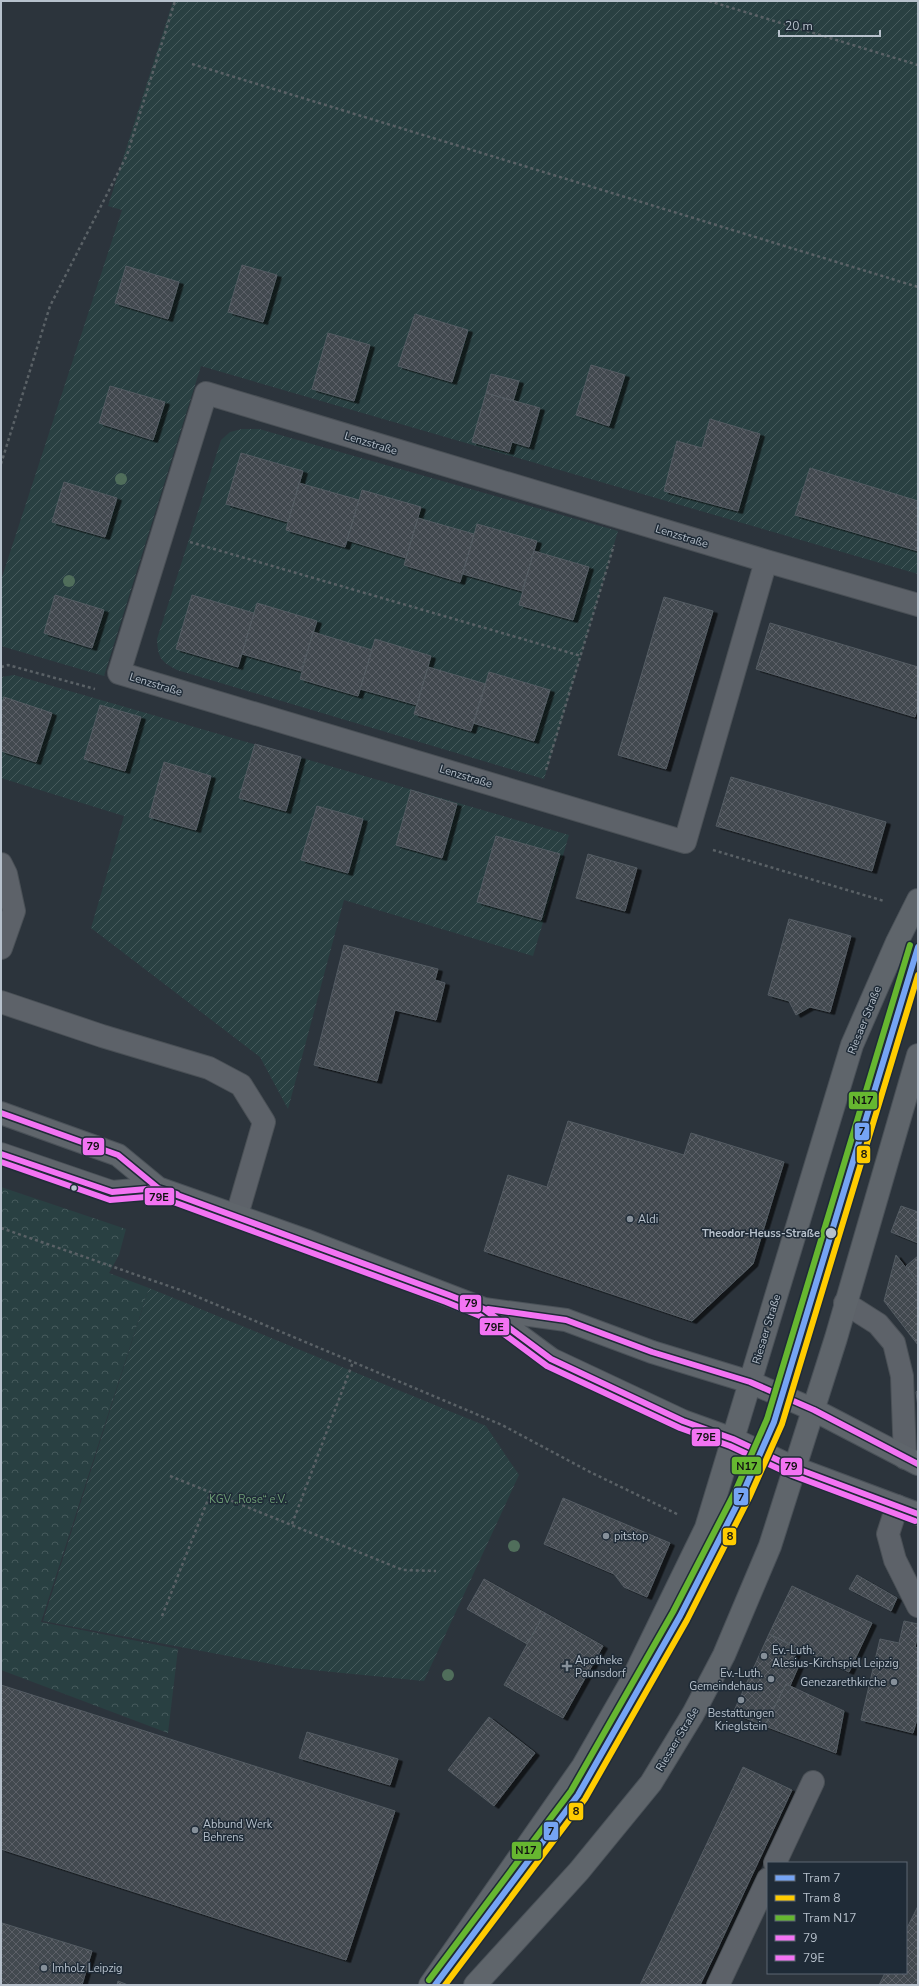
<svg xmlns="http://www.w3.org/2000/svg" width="919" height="1986" viewBox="0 0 919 1986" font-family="'Nunito Sans',sans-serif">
<defs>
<pattern id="forest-crowns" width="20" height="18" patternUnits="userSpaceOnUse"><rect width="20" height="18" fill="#294042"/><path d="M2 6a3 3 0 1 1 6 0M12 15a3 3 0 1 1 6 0" fill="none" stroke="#465a5c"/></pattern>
<pattern id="garden-furrows" width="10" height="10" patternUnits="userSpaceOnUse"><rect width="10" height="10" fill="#294042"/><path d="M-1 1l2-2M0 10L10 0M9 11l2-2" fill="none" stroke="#465a5c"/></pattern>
<pattern id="building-cross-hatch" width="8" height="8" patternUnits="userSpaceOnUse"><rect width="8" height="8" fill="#42484f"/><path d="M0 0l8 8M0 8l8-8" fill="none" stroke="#5b6167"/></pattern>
<filter id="shadow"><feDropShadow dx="4.5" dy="2.5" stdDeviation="0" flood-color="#0009"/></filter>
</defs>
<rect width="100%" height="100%" fill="#2c343c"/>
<!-- forest -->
<path fill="url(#forest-crowns)" d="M1,1187L126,1229L119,1255L109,1273L149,1288L41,1622L178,1649L168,1733L1,1670Z"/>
<!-- garden -->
<path fill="url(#garden-furrows)" d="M173,1H918V574L201,366L104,676L1,646V580L122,210L108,206Z
M242,429H259L618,531L544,779L177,670C160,661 158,657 157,639L221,440L230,432Z
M14,675L569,835L533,956L344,900L288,1109L260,1057L91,928L124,816L1,778V677Z
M149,1288L486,1426L519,1475L424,1681L292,1668L43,1621Z"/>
<!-- building -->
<path fill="url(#building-cross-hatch)" stroke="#545c63" filter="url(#shadow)" d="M242,265L277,275L263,322L228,312Z
M126,266L179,282L168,319L115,303Z
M415,314L468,330L452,382L398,366Z
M328,333L370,345L354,401L312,389Z
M591,365L625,375L609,426L576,415Z
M491,374L519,381L513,401L486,393Z
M110,386L165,402L153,440L99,423Z
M486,393L540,408L529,447L512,442L509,452L472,442Z
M710,419L760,434L738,511L664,491L677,441L702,448Z
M241,453L303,471L288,522L226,504Z
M810,468L918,501V551L795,515Z
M64,482L117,498L105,537L52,522Z
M299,483L359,500L345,547L286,530Z
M362,490L421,507L406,558L347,540Z
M418,518L474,534L460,582L404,565Z
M477,524L537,541L522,591L463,574Z
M534,551L589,567L573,620L519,605Z
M55,595L104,610L92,648L44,633Z
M192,595L254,613L238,667L176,649Z
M664,597L713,611L666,769L618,755Z
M257,603L317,621L301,671L242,654Z
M770,623L918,667V705L915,717L756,669Z
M313,632L372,650L358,696L300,679Z
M375,639L431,656L417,705L360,689Z
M428,667L486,684L471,731L414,714Z
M489,672L550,690L534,741L473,723Z
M4,697L52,713L36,762L1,751V705Z
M100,705L141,717L125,771L84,759Z
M255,744L301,757L286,811L239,798Z
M164,762L211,776L196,830L149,817Z
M731,777L886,822L872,871L716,826Z
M411,790L457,804L442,858L396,845Z
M317,806L363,819L348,873L301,860Z
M496,836L560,854L541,920L477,902Z
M588,854L637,868L625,911L576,898Z
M789,919L851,936L830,1012L810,1007L796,1015L789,1001L768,995Z
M344,945L438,969L435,980L445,983L436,1020L395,1010L377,1081L314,1065Z
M568,1121L684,1155L691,1133L784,1162L753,1264L692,1321L484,1251L508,1175L547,1187Z
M901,1206L918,1212V1243L891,1232Z
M896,1255L918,1283V1345L884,1301Z
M918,1256V1283L906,1266Z
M918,1390V1407L916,1392Z
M563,1498L670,1543L647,1597L624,1587L614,1574L544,1544Z
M857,1575L897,1598L891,1611L849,1589Z
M484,1579L545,1613L527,1644L467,1609Z
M792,1586L872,1623L849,1672L769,1634Z
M545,1613L603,1646L563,1718L504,1685Z
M904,1621L918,1624V1635L915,1647L918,1648V1716L913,1733L861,1720L880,1639L899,1643Z
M769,1634L798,1649L793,1660L800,1663L790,1686L786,1684L765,1726L733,1713Z
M786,1684L844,1711L836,1753L765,1726Z
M1,1685L395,1811L346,1960L1,1849Z
M489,1717L535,1753L494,1806L448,1770Z
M307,1732L398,1759L390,1785L299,1758Z
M743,1767L792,1790L717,1950L700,1985H640Z
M918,1906V1985H879L885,1973H906V1930Z
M2,1923L92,1951L82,1985H1Z
M118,1981L128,1985H117Z"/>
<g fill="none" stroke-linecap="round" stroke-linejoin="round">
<defs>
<path id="minor" d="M766,561L685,842L119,673L206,393L766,561L918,605
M1,864L6,874L14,911L1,948
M1,1002L102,1036L209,1068L241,1085L264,1122L237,1215
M845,1303L878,1324L894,1343L902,1376L905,1458
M897,1506L888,1534L895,1560L918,1606
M775,1863L813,1782
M718,1985L768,1879"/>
<path id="major" d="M1,1113L118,1155L158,1188L305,1240L484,1309L566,1320L652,1352L750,1382L814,1410L918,1464
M1,1154L112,1192L158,1188
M485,1310L551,1359L683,1421L733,1439L795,1468L918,1514
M430,1985L583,1766L631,1682L706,1528L852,1045L897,942L918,900
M475,1985L579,1871L651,1783L693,1714L724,1655L770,1546L836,1338L918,1055"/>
</defs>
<!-- minor casing -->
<use href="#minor" stroke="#4a5056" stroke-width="24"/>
<!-- major casing -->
<use href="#major" stroke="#4a5158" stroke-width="24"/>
<!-- path -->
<path stroke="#5a6166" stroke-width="2.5" stroke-dasharray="3 3" stroke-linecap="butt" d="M709,1L918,65
M192,64L918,287
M1,464L50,306L127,155L175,1
M190,542L581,656
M1,667L8,665L95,689
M546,770L614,545
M713,850L884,901
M1,1228L186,1292L353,1362L502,1425L590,1472L679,1515
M798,1327L808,1330
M170,1476L403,1570L436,1571
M292,1524L353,1362
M162,1616L211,1492"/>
<!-- minor -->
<use href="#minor" stroke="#5d6269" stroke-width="22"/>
<!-- major -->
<use href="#major" stroke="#5f656b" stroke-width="22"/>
<defs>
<path id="bus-1" d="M1,1113L118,1155L158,1188L177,1194
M1,1154L112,1192L158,1188L449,1295L484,1309L551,1359L683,1421L733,1439L795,1468L918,1514
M488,1309L566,1320L652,1352L750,1382L814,1410L918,1464"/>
<path id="bus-2" d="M1,1162L110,1200L157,1196L446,1302L480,1316L547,1366L680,1428L730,1446L792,1475L915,1521"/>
</defs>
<!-- bus-1 casing -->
<use href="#bus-1" stroke="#1f2b37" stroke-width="9"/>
<!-- bus-2 casing -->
<use href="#bus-2" stroke="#1f2b37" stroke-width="9"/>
<!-- bus-1 -->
<use href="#bus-1" stroke="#f373f3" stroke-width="6"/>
<!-- bus-2 -->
<use href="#bus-2" stroke="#f373f3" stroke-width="6"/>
<defs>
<path id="tram-1" d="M435,1985L578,1795L680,1616L742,1495L774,1422L918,947"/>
<path id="tram-2" d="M445,1985L585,1799L687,1620L749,1498L782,1424L918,975"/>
<path id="tram-3" d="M429,1980L571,1791L673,1612L735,1492L767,1419L910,945"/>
</defs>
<!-- tram-1 casing -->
<use href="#tram-1" stroke="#1f2b37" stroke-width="9"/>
<!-- tram-2 casing -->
<use href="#tram-2" stroke="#1f2b37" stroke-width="9"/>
<!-- tram-3 casing -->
<use href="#tram-3" stroke="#1f2b37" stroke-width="9"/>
<!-- tram-1 -->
<use href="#tram-1" stroke="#75a4f4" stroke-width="6"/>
<!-- tram-2 -->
<use href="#tram-2" stroke="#fc0" stroke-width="6"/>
<!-- tram-3 -->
<use href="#tram-3" stroke="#66b730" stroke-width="6"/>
</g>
<!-- trees -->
<g fill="#506e5b">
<circle cx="121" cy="479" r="6"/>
<circle cx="69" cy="581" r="6"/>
<circle cx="514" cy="1546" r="6"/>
<circle cx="448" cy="1675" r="6"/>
</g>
<!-- markers -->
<g fill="#b7c1cc" stroke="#1f2b37" stroke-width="1.5">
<circle cx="74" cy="1188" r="3.5"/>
<circle cx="831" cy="1233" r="6"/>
</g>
<g fill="#86909a" stroke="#1f2b37" stroke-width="1.5">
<circle cx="630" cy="1219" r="4"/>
<circle cx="606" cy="1536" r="4"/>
<circle cx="764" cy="1656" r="4"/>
<path d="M565 1660h4v4h4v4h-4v4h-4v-4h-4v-4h4z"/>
<circle cx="771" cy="1679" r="4"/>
<circle cx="894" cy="1682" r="4"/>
<circle cx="741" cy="1700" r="4"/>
<circle cx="195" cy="1830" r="4"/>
<circle cx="44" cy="1968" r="4"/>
</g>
<g text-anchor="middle" stroke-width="3" stroke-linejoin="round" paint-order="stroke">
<!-- street labels -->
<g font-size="11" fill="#b7c1cc" stroke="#1f2b37">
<text transform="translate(371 443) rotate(17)" y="4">Lenzstraße</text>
<text transform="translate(682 536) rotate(17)" y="4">Lenzstraße</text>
<text transform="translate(156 684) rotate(17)" y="4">Lenzstraße</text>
<text transform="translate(466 776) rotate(17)" y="4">Lenzstraße</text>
<text transform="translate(864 1020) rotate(-68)" y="4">Riesaer Straße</text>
<text transform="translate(766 1329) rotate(-73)" y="4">Riesaer Straße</text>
<text transform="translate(677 1739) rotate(-59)" y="4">Riesaer Straße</text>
</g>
<!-- poi labels -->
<g font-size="11" fill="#b7c1cc" stroke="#1f2b37" text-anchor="start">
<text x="638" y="1223">Aldi</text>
<text x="614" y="1540">pitstop</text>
<text x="772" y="1654">Ev.-Luth.<tspan x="772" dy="13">Alesius-Kirchspiel Leipzig</tspan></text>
<text x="575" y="1664">Apotheke<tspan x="575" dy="13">Paunsdorf</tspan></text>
<text x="763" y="1677" text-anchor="end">Ev.-Luth.<tspan x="763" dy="13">Gemeindehaus</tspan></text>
<text x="886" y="1686" text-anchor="end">Genezarethkirche</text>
<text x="741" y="1717" text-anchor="middle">Bestattungen<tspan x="741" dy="13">Krieglstein</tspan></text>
<text x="203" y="1828">Abbund Werk<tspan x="203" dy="13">Behrens</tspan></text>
<text x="52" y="1972">Imholz Leipzig</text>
</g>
<!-- stop labels -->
<g font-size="11" font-weight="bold" fill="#b7c1cc" stroke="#1f2b37" text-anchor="end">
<text x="820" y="1237">Theodor-Heuss-Straße</text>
</g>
<!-- park labels -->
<g font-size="11" fill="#6e9d75" stroke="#1f2b37">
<text x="248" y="1503">KGV „Rose“ e.V.</text>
</g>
</g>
<g stroke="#1f2b37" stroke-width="1.5">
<rect x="848" y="1091" width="30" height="19" rx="4" fill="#66b730"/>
<rect x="854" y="1122" width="16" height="19" rx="4" fill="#75a4f4"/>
<rect x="82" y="1137" width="23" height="19" rx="4" fill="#f373f3"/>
<rect x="856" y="1145" width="15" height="19" rx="4" fill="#fc0"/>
<rect x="144" y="1187" width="31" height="19" rx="4" fill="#f373f3"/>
<rect x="459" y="1294" width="23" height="19" rx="4" fill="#f373f3"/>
<rect x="479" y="1317" width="31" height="19" rx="4" fill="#f373f3"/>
<rect x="691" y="1428" width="30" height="19" rx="4" fill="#f373f3"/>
<rect x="731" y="1456" width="31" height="19" rx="4" fill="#66b730"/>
<rect x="780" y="1457" width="23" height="19" rx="4" fill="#f373f3"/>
<rect x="733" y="1487" width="16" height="19" rx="4" fill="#75a4f4"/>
<rect x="722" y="1527" width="15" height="19" rx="4" fill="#fc0"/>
<rect x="568" y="1802" width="16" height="19" rx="4" fill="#fc0"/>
<rect x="543" y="1821" width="16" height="20" rx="4" fill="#75a4f4"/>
<rect x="511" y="1841" width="31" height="19" rx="4" fill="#66b730"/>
</g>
<g font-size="11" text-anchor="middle" font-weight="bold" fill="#111">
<text x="863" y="1104">N17</text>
<text x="862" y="1135">7</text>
<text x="93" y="1150">79</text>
<text x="864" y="1158">8</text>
<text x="159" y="1201">79E</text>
<text x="471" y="1307">79</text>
<text x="494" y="1331">79E</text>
<text x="706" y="1441">79E</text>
<text x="747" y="1470">N17</text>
<text x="791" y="1470">79</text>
<text x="741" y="1501">7</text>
<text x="730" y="1540">8</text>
<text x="576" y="1815">8</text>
<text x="551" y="1835">7</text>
<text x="526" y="1854">N17</text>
</g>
<!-- border -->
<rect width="919" height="1986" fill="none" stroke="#b7c1cc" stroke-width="4"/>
<!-- legend -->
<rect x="767" y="1862" width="140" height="112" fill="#1f2b37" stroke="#5c6773"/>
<rect x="775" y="1875" width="20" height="6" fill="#75a4f4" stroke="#5c6773"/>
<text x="803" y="1882" font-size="12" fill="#b7c1cc">Tram 7</text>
<rect x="775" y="1895" width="20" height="6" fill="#ffcc00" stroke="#5c6773"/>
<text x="803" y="1902" font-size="12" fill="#b7c1cc">Tram 8</text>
<rect x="775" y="1915" width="20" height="6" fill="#66b730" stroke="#5c6773"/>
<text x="803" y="1922" font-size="12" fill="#b7c1cc">Tram N17</text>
<rect x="775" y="1935" width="20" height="6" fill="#f373f3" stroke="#5c6773"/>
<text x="803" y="1942" font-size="12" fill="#b7c1cc">79</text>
<rect x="775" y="1955" width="20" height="6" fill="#f373f3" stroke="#5c6773"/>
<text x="803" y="1962" font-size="12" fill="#b7c1cc">79E</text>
<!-- scale -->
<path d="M779 30v6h101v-6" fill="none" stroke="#b7c1cc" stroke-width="2"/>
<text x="785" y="30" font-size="12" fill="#b7c1cc" stroke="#1f2b37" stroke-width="3" paint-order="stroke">20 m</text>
</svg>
